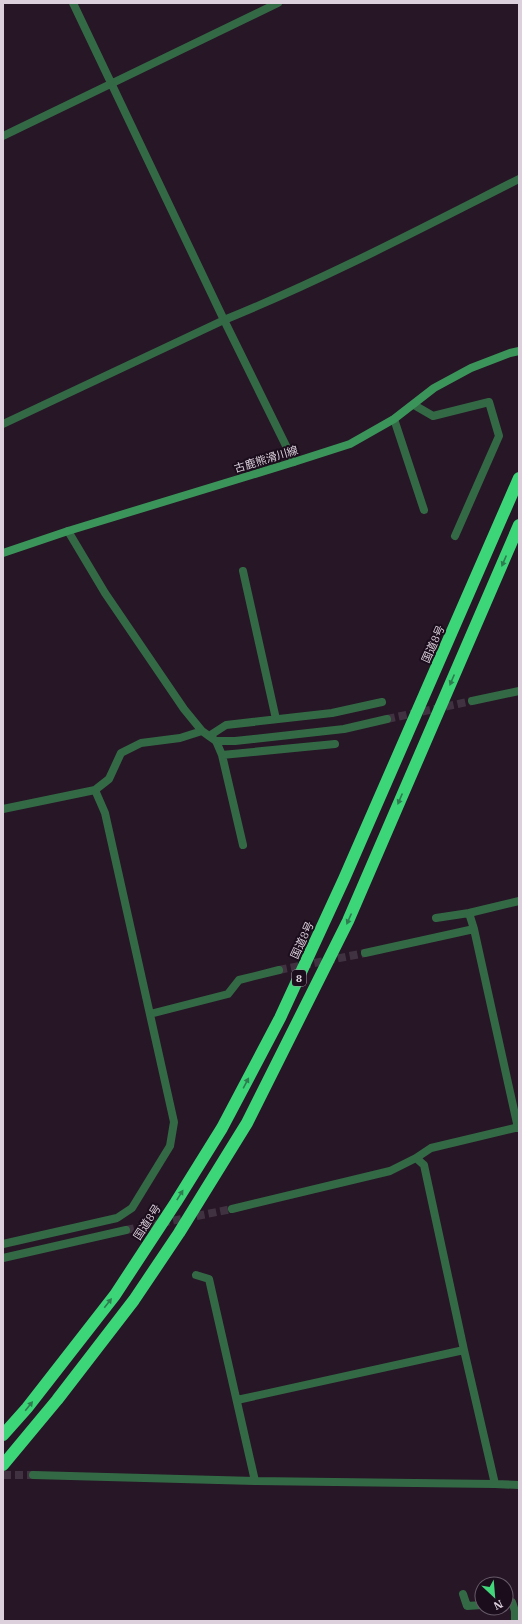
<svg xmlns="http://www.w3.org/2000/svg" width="522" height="1624" viewBox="0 0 522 1624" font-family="'IBM Plex Serif','Noto Sans JP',serif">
<rect width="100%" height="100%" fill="#261626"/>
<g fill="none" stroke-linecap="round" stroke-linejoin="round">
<!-- street-tunnel -->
<path stroke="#413241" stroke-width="8" stroke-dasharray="8 4" stroke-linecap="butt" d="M387,719L472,701
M279,970L365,953
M126,1230L232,1209
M3,1475H33"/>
<!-- street -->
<path stroke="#346945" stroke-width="8" d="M73,3L224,320L294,462
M3,136L278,3
M414,405L433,416L489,402L499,436L455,536
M394,419L424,510
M3,424L224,320C325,279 422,228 519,179
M68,531L105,593L184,709L202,731L216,741H235L344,729L387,719
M243,571L276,719
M472,701L519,691
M209,736L226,725L332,713L382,702
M216,741L222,755L335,744
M222,755L243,845
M3,809L95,790L109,779L121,753L141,743L180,738L202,731
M436,918L469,913L519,901
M474,929L518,1128
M365,953L474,929L469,913
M150,1014L228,994L239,980L279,970
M416,1158L424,1165L464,1350L495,1484L519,1485
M232,1209L390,1171L416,1158L431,1148L519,1127
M3,1244L117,1218L132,1208L170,1146L174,1122L105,813L95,790
M3,1258L126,1230
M196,1275L209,1279L255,1481
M237,1400L464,1350
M33,1475L255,1481L495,1484
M463,1594L467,1606L482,1605
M506,1603L512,1602L515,1611V1621"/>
<!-- secondary -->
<path stroke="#3b955a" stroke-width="8" d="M3,553L68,531L294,462L350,444L394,419L434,388L471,368L510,353L519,351"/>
<!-- highway -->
<path stroke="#3cd679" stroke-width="12" d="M3,1435L27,1408L115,1295L176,1202L222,1128L280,1018L344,879L519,478
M3,1465L57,1400L134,1300L179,1233L247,1123L348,921L519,525"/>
</g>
<!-- one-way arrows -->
<defs><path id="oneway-solid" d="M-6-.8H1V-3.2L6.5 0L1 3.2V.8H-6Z"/></defs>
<g fill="#2e7c50">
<use href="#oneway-solid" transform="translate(504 561) rotate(113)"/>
<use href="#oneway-solid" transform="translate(452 680) rotate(113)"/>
<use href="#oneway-solid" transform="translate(400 799) rotate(113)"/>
<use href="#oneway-solid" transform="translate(349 919) rotate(114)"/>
<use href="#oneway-solid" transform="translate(246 1083) rotate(-62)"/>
<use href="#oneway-solid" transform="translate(180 1195) rotate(-58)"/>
<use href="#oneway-solid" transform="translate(108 1303) rotate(-52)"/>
<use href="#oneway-solid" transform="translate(29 1406) rotate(-51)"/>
</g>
<g text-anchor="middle" stroke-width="4" stroke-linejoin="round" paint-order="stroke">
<!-- shield labels -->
<rect fill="#1c0d1d" stroke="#a296a2" stroke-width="1" x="292" y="970" width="14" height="16" rx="3"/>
<g font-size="10" font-weight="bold" fill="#dbd0db">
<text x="299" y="982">8</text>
</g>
<!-- street labels -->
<g font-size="11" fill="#dbd0db" stroke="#1c0d1d">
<text transform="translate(266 459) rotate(-17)" y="4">古鹿熊滑川線</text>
<text transform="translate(433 644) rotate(-66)" y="4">国道8号</text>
<text transform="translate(302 940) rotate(-65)" y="4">国道8号</text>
<text transform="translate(147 1222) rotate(-57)" y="4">国道8号</text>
</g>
</g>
<!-- border -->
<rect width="522" height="1624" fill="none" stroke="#dbd0db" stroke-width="8"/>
<!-- north arrow -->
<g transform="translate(494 1596) rotate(154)"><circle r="19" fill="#1c0d1d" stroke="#685b69"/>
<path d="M0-3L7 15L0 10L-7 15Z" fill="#42d77b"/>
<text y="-6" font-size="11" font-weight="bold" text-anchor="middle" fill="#dbd0db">N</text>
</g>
</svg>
